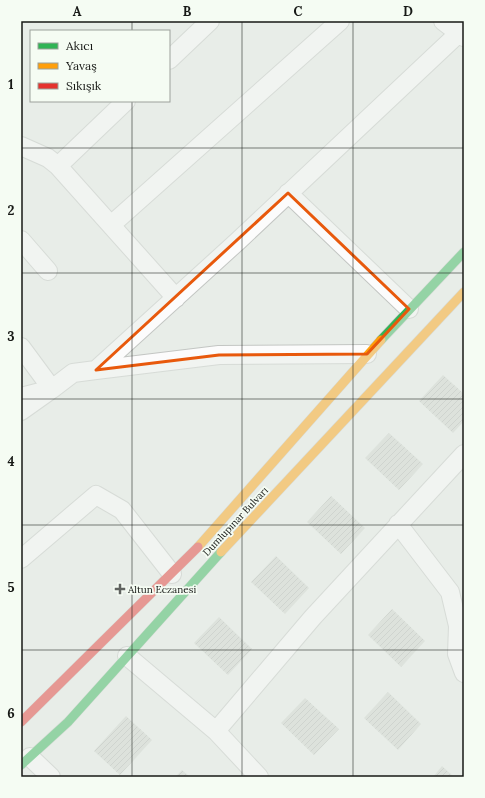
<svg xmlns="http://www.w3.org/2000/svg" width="485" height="798" viewBox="0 0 485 798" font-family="Lora,serif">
<defs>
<pattern id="building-hatch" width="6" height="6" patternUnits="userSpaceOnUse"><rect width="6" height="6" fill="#d0d6cf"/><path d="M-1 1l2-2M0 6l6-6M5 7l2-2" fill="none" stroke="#b2b7b1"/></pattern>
</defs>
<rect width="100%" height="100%" fill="#e8ede8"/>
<!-- building -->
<path fill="url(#building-hatch)" d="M443,375L464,394V421L453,433L419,401Z
M389,433L423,464L399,490L365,458Z
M331,496L365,528L341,554L307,522Z
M276,556L309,588L285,614L251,582Z
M392,609L425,641L401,667L368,635Z
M219,617L252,649L228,675L194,643Z
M388,692L421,724L398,750L364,718Z
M305,698L339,729L314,755L281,723Z
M126,716L152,740L120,775L94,751Z
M442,766L454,777H433Z
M182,770L190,777H175Z"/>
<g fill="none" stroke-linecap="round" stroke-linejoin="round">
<defs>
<path id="street" d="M443,21L464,37
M169,60L210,21
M21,146L48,158L58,166L176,298
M58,166L126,101
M288,193L409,309
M111,225L340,21
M21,240L48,271
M21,347L52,389L21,411
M96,370L238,241L459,33L464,24
M21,397L52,389L73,373L96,370L219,355L367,354
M398,524L450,592L458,626L457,654L464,673
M21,559L96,495L122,510L172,574
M127,656L216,731L259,777
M216,731L313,617L464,454
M30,757L51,777"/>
<path id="fast" d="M381,340L464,252
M21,765L68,722L221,552"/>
<path id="slow" d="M198,547L381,340
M221,552L464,292"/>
<path id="jam" d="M21,722L198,547"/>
</defs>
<!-- street casing -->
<use href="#street" stroke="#c3c6c3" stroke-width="20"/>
<!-- fast casing -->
<use href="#fast" stroke="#c3c6c3" stroke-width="10"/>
<!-- slow casing -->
<use href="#slow" stroke="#c3c6c3" stroke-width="10"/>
<!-- jam casing -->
<use href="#jam" stroke="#c3c6c3" stroke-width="10"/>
<!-- street -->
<use href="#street" stroke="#fcfcfc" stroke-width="18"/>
<!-- fast -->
<use href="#fast" stroke="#30b455" stroke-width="9"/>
<!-- slow -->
<use href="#slow" stroke="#ff9f0a" stroke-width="9"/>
<!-- jam -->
<use href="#jam" stroke="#e5322d" stroke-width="9"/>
</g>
<!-- marked area -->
<path d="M0 0H485V798H0ZM288,193L409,309L367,354L219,355L96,370Z" fill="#e8ede8" fill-opacity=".55" fill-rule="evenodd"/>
<path fill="none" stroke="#e8590c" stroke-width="3" stroke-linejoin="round" d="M288,193L409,309L367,354L219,355L96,370Z"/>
<!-- grid -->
<path fill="none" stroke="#171916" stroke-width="1" stroke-opacity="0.55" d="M132,21V31M242,21V777M353,21V777M132,101V777M21,148H464M21,273H464M21,399H464M21,525H464M21,650H464"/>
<!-- markers -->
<path fill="#606360" stroke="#f5fcf3" stroke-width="1.5" d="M118 583h4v4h4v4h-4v4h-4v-4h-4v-4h4z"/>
<g text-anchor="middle" stroke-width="3.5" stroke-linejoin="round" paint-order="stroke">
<!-- street labels -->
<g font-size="10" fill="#171916" stroke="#f5fcf3">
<text transform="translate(235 521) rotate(-47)" y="4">Dumlupınar Bulvarı</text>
</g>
<!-- poi labels -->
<g font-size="10" fill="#171916" stroke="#f5fcf3" text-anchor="start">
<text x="128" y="593">Altun Eczanesi</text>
</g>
</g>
<!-- border -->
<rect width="485" height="798" fill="none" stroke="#f5fcf3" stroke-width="44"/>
<!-- legend -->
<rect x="30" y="30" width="140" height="72" fill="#f5fcf3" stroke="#9ca19b"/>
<rect x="38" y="43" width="20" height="6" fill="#30b455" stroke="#9ca19b"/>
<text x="66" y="50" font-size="12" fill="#171916">Akıcı</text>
<rect x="38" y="63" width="20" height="6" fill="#ff9f0a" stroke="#9ca19b"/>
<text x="66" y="70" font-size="12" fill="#171916">Yavaş</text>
<rect x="38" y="83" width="20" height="6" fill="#e5322d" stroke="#9ca19b"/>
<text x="66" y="90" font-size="12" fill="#171916">Sıkışık</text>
<rect x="22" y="22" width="441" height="754" fill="none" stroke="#171916" stroke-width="1.5"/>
<g font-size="13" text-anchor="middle" font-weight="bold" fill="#171916">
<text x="77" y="16">A</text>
<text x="187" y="16">B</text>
<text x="298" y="16">C</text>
<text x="408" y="16">D</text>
<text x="11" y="89">1</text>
<text x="11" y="215">2</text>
<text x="11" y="341">3</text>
<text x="11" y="466">4</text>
<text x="11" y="592">5</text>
<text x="11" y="718">6</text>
</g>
</svg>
